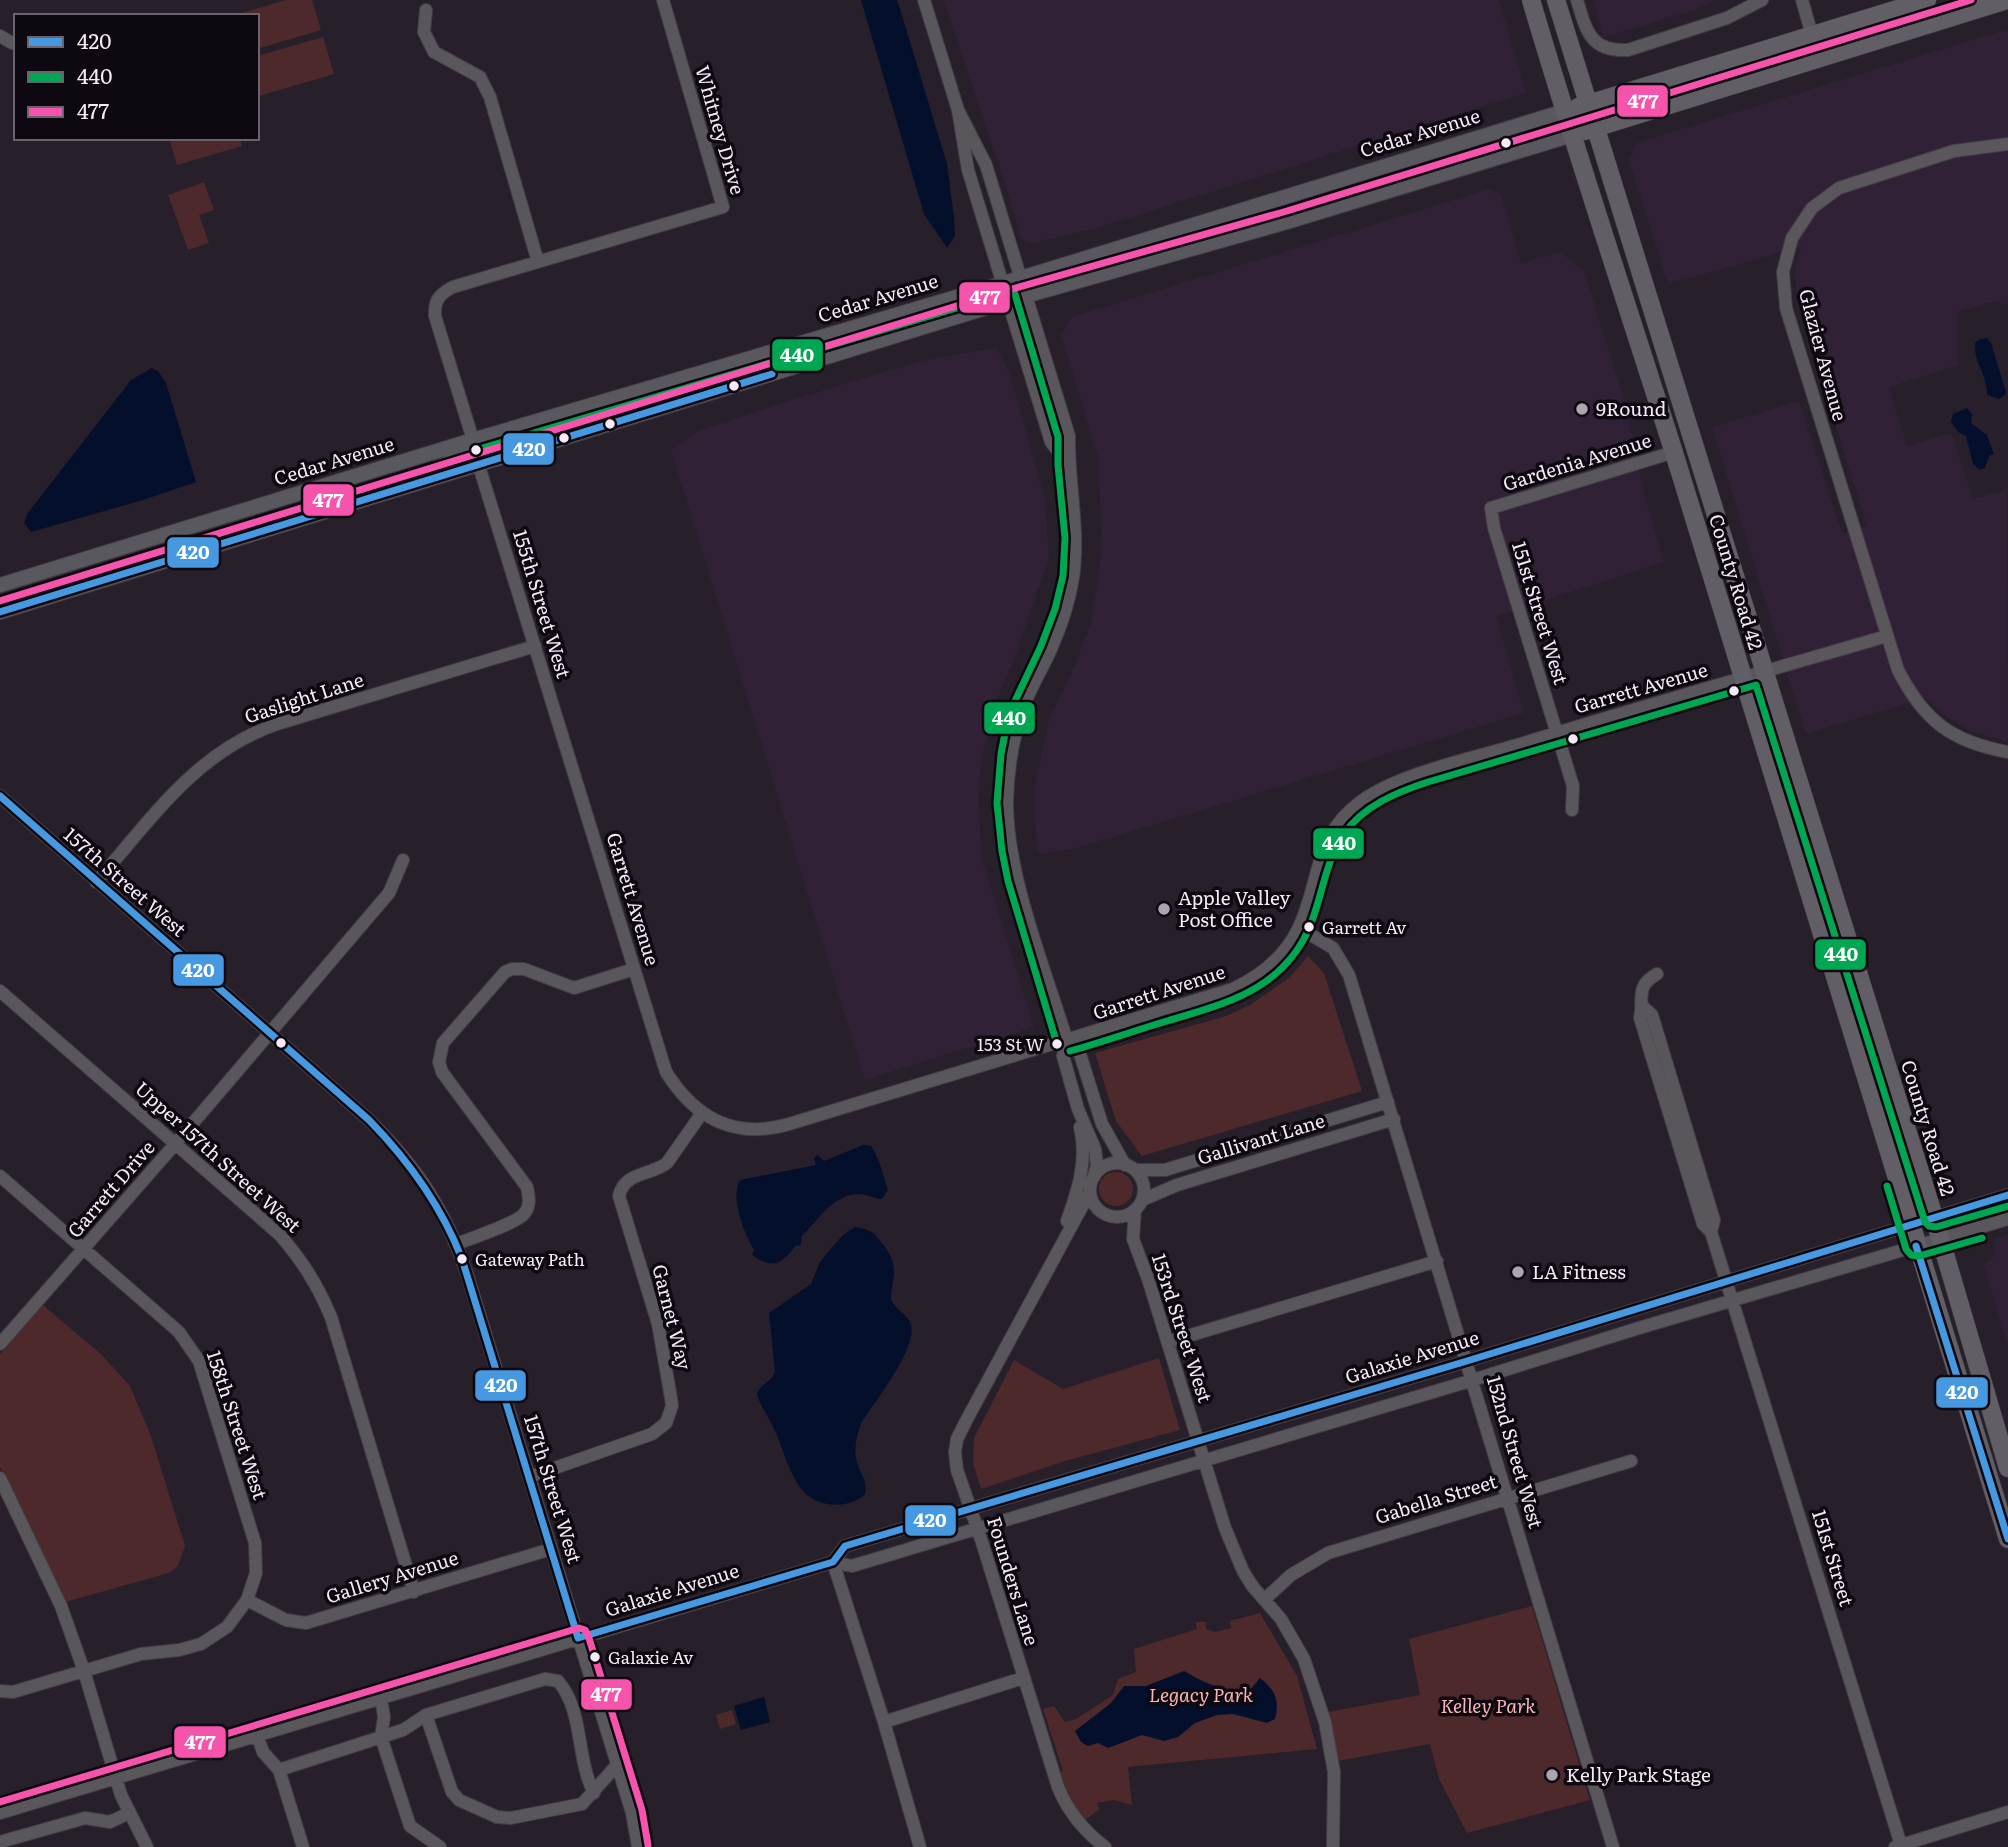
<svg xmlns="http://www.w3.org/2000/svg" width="2008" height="1847" viewBox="0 0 2008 1847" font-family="Literata,serif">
<rect width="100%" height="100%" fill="#271f29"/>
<!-- built -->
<path fill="#312136" d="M944,0H1499L1526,93L1097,228L1034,243L1021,239L1005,183Z
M1593,0H1716L1695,10L1604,37Z
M2008,29V306L1995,301L1957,312L1958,365L1889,387L1907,446L1951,433L1973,499L2007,490L2008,742L1968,730L1941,713L1925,698L1806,734L1712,427L1799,401L1842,533L1867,526L1797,301L1795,270L1801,247L1668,284L1629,161L1636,143Z
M1489,189L1501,195L1521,263L1560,252L1584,271L1623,396L1643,489L1664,562L1496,616L1524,713L1076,848L1038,854L1034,812L1035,785L1049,719L1072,672L1091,623L1099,571L1102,536L1098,457L1061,334L1072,317Z
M996,348L1009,371L1045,499L1049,557L1014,660L994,706L981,763L978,800L982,859L1034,1027L865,1080L671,450L699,430L824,390L921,361Z
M2008,1235V1345L1983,1264L1992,1259L1996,1251L1994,1239Z"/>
<!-- green -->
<path fill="#4d292b" d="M286,0H312L321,30L257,49V16L235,15Z
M323,37L334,74L259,96L257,56Z
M169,138H240L242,146L177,165Z
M204,182L214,210L199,215L209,243L188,250L168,195Z
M1308,956L1324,973L1362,1091L1142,1156L1116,1121L1095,1053L1226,1016L1250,1005L1289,978Z
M1099 1189a17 17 0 1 1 34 0a17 17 0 1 1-34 0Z
M43,1305L102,1355L130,1386L151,1436L185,1546L178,1566L169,1573L65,1602L0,1467V1354Z
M1159,1358L1180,1430L1065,1461L981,1489L973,1463L974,1438L1014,1360L1063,1389Z
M1532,1606L1590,1800L1467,1833L1439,1779L1430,1744L1338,1761L1328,1712L1420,1695L1409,1639Z
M1260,1613L1297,1676L1317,1749L1128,1767L1132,1805L1114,1800L1097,1803L1099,1810L1085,1820C1073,1805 1066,1790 1060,1772L1063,1771L1043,1709L1054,1706L1065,1722L1076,1719L1113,1695L1118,1679L1136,1672L1134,1649L1197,1629L1196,1622H1206V1629L1215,1632L1231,1628L1230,1621Z
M732,1710L736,1724L720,1729L716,1715Z"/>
<!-- water -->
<path fill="#040f2c" d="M861,0H897L901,12L947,164L954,217L955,236L947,248L924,214Z
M1987,338L1991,343L2006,392L2005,395L1999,399L1987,395C1988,376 1973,362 1975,343L1980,339Z
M152,368L158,371L166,383L196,482L143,500L31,532L24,523L28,513L131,380Z
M1967,408L1972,414L1971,423L1987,435L1994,454L1989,456L1985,468L1980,470L1973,464L1966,436L1958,432L1951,422L1953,414Z
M863,1145L871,1146C880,1159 883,1176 888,1190L882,1199C874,1199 867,1194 860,1194C832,1194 818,1221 801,1237L802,1240L800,1246L796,1245C782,1264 773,1270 752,1255L754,1250C744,1232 730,1200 740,1180L816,1165L814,1158L818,1155L824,1161Z
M855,1227C874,1230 874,1233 885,1247C900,1269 892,1275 891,1299C895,1310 909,1315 911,1325C917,1349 874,1403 861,1423C857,1436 853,1449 857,1462C860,1474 868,1480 865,1494C851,1509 819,1508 805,1493C789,1477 784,1449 774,1429C769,1417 760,1406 757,1394C759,1385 771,1382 775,1372L769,1313L811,1284L820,1262L828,1252L843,1235Z
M1184,1671C1204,1683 1225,1693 1250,1690L1260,1678C1275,1690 1280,1700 1275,1719L1267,1723L1233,1714L1217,1715L1195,1723L1178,1737L1164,1741L1142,1735L1108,1748L1098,1743L1088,1746L1081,1742L1075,1731L1111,1703L1124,1686H1146Z
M764,1697L770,1722L741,1730L734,1706Z"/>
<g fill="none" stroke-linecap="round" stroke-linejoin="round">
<defs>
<path id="minor" d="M924,0L958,110L968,170L1051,442L1068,464
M1577,0C1586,30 1590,52 1628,50L1727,18L1762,0
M1802,0L1812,35
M426,10L424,32L434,52L480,77L490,97L538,262
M0,36L12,43
M958,110L986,165L1069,436C1068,483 1080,530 1073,578C1069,602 1061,627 1051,649C1043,668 1031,686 1024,706C1013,736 1008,768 1007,800C1006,874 1045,969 1067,1041L1079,1051L1102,1124L1125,1165
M2008,144L1954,151L1839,188L1812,208L1792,238L1783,272L1786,308L1898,670C1924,721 1952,742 2008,752
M473,440L435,316C434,301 439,294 453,287L723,207L663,0
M479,466L666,1072C695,1118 734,1140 789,1124L1233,989C1260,976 1285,956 1298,929C1322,881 1311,837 1363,800C1401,773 1471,759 1517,745C1640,707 1763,672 1887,636
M0,796L369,1120C419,1169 446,1211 468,1277L632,1813L638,1847
M1572,810L1573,786L1494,528L1491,508L1674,452
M96,882C151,820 195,752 277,724L535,646
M1299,928L1333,948L1349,975L1613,1847
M1657,974C1635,986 1644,998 1640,1018L1703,1224L1711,1232L1901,1845
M0,991L280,1235C303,1262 317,1284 331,1317L414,1592
M1642,1006L1652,1015L1714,1220L1711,1232
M1067,1041L1063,1056L1078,1109L1095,1149L1097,1165L1094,1177
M1090 1190a27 27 0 1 1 54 0a27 27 0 1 1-54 0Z
M1135,1170H1165L1388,1102
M0,1176L179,1332L199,1361L255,1543L256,1573L247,1600L227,1627L201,1644L179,1650L141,1654L13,1692L0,1691
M1090,1192L966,1421L957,1439L955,1452L957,1470L981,1539L1058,1787C1068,1812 1084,1831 1105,1847
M1142,1200L1177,1185L1394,1119
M1135,1210L1133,1239L1148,1279L1225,1528L1243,1571L1253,1587L1281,1619L1304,1659L1325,1722L1334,1772L1333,1847
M1067,1221C1078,1190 1088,1160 1080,1127
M457,1244C471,1238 515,1224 524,1214C531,1206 529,1197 527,1187L442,1072L439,1062L443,1043L505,972L512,969H524L574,988L634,969
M1168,1342L1437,1261
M0,1344L176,1143L389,893L403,860
M529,1477L652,1434L666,1423L672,1406L671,1398L658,1324L619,1196C625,1171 650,1176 667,1163L702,1113
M0,1478L61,1606L84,1671L121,1795L147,1847
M833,1562L845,1546L1467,1361L2008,1195
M833,1562L884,1722L1023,1678
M1265,1599L1291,1575L1328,1553L1631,1461
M247,1600L286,1620L306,1623L551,1549
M381,1698L384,1717L381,1737L410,1826L440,1847
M426,1715L452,1792L459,1800L497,1817L511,1818L582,1804L617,1765
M884,1722L920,1847
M257,1735L263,1752L279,1770L303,1847
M279,1770L403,1730L426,1715L545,1679L558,1681C584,1711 576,1759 594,1793
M0,1813L833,1562L852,1566L1473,1380L1639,1328L2008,1219
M0,1842L85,1818L110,1822L129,1813
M1895,1847L2008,1812"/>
<path id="major" d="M479,466C483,437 561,429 585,418C591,416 596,408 601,403
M418,477L464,455L473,440
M0,585L473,440L1021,278L1565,111
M0,612L1008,301L1290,221L1572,135"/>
<path id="highway" d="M1531,0C1576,153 1627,304 1675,456C1788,816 1895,1179 2008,1539
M1556,0L1934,1217L2008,1468
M1578,107L1927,0
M1585,131L2007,0"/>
</defs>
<!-- minor casing -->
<use href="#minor" stroke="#433c45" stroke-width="14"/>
<!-- major casing -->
<use href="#major" stroke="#433c45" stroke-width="16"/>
<!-- highway casing -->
<use href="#highway" stroke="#433c45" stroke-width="19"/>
<!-- minor -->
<use href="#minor" stroke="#59575c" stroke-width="12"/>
<!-- major -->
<use href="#major" stroke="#5a585f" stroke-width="14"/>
<!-- highway -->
<use href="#highway" stroke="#615f65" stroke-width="18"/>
<defs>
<path id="bus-1" d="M0,612L772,374
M0,796L369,1120C409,1161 441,1205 462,1259L578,1638
M1916,1246L2008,1539
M578,1638L833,1562L845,1546L1467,1361L2008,1195"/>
<path id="bus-2" d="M476,450L1014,291L1058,437V465L1065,538L1063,576L1055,609L1041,646L1015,701L1006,728L1001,754L997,803L1002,851L1008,881L1057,1044
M1070,1051C1099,1043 1128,1033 1157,1024C1199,1011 1249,1001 1282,968C1325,926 1315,878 1344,834C1363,806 1397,792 1428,782L1756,685L1925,1222L1929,1226L1936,1227L2008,1206
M1887,1186L1906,1249L1911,1255L1919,1256L1982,1238"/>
<path id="bus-3" d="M0,601L1005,291L1287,211L1971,0
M0,1802L579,1628L585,1630L588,1635L642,1810L648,1845"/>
</defs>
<!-- bus-1 casing -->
<use href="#bus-1" stroke="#0e0810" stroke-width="12"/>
<!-- bus-2 casing -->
<use href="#bus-2" stroke="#0e0810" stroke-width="12"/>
<!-- bus-3 casing -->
<use href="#bus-3" stroke="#0e0810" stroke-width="12"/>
<!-- bus-1 -->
<use href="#bus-1" stroke="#4699e1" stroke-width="7"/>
<!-- bus-2 -->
<use href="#bus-2" stroke="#00a651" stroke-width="7"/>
<!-- bus-3 -->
<use href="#bus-3" stroke="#f653ac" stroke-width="7"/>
</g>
<!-- markers -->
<g fill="#f4ebf7" stroke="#0e0810" stroke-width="2.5">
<circle cx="1506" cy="143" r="6"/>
<circle cx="734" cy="386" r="6"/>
<circle cx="610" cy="424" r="6"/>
<circle cx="564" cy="438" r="6"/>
<circle cx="476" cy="450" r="6"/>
<circle cx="1734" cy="691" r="6"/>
<circle cx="1573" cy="739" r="6"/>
<circle cx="1309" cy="927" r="6"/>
<circle cx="281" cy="1043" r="6"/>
<circle cx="1057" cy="1044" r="6"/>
<circle cx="462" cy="1259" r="6"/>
<circle cx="595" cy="1657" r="6"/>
</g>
<g fill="#aca4af" stroke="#0e0810" stroke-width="2.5">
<circle cx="1582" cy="409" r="7"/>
<circle cx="1164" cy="909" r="7"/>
<circle cx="1518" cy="1272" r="7"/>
<circle cx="1552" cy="1775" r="7"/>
</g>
<g text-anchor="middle" stroke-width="7" stroke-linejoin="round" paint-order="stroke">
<!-- bus labels -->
<g font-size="17" fill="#f4ebf7" stroke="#0e0810" text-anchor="start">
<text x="1322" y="934">Garrett Av</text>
<text x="1044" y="1051" text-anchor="end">153 St W</text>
<text x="475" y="1266">Gateway Path</text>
<text x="608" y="1664">Galaxie Av</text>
</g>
<!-- street labels -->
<g font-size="19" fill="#f4ebf7" stroke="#0e0810">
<text transform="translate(720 130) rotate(74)" y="7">Whitney Drive</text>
<text transform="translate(1420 133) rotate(-17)" y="7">Cedar Avenue</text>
<text transform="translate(878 298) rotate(-17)" y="7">Cedar Avenue</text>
<text transform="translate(1823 355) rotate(75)" y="7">Glazier Avenue</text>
<text transform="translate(334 461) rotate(-17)" y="7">Cedar Avenue</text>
<text transform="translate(1577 462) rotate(-17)" y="7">Gardenia Avenue</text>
<text transform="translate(1736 582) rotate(73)" y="7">County Road 42</text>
<text transform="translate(542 604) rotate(73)" y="7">155th Street West</text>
<text transform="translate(1540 613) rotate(73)" y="7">151st Street West</text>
<text transform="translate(1641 688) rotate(-16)" y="7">Garrett Avenue</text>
<text transform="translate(304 698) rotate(-18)" y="7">Gaslight Lane</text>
<text transform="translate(125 882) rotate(41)" y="7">157th Street West</text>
<text transform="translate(633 899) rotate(73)" y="7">Garrett Avenue</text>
<text transform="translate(1159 992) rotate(-18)" y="7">Garrett Avenue</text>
<text transform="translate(1928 1128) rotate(73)" y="7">County Road 42</text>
<text transform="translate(1261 1139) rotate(-17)" y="7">Gallivant Lane</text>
<text transform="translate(218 1157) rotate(42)" y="7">Upper 157th Street West</text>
<text transform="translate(111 1189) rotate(-49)" y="7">Garrett Drive</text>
<text transform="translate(672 1317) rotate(76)" y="7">Garnet Way</text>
<text transform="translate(1182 1328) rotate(72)" y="7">153rd Street West</text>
<text transform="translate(1412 1357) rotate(-17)" y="7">Galaxie Avenue</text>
<text transform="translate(237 1425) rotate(72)" y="7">158th Street West</text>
<text transform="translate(1515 1452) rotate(74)" y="7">152nd Street West</text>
<text transform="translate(553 1489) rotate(73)" y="7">157th Street West</text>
<text transform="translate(1436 1499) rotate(-17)" y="7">Gabella Street</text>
<text transform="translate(1833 1558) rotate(73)" y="7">151st Street</text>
<text transform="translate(392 1577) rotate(-17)" y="7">Gallery Avenue</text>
<text transform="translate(1013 1581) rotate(73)" y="7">Founders Lane</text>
<text transform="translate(672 1590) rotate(-17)" y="7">Galaxie Avenue</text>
</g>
<!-- poi labels -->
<g font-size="19" fill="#f4ebf7" stroke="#0e0810" text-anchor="start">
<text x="1596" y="416">9Round</text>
<text x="1178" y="905">Apple Valley<tspan x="1178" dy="22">Post Office</tspan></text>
<text x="1532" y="1279">LA Fitness</text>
<text x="1566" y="1782">Kelly Park Stage</text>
</g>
<!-- park labels -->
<g font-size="19" font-style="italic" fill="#f9b6b5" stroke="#0e0810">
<text x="1201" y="1702">Legacy Park</text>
<text x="1488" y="1713">Kelley Park</text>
</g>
</g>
<g stroke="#0e0810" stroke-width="2.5">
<rect x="1616" y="84" width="53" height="34" rx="7" fill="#f653ac"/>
<rect x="958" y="281" width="53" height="33" rx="7" fill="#f653ac"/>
<rect x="771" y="338" width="53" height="34" rx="7" fill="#00a651"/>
<rect x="502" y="432" width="53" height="34" rx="7" fill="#4699e1"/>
<rect x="302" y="483" width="53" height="34" rx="7" fill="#f653ac"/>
<rect x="166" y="536" width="54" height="33" rx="7" fill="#4699e1"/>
<rect x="983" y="701" width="53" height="34" rx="7" fill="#00a651"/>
<rect x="1312" y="827" width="53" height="33" rx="7" fill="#00a651"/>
<rect x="1814" y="938" width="53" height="33" rx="7" fill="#00a651"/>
<rect x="172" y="953" width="53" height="34" rx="7" fill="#4699e1"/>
<rect x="474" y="1369" width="53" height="33" rx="7" fill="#4699e1"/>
<rect x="1935" y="1376" width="54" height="33" rx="7" fill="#4699e1"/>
<rect x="904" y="1504" width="53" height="33" rx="7" fill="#4699e1"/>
<rect x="580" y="1678" width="53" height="33" rx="7" fill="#f653ac"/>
<rect x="173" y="1725" width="54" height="34" rx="7" fill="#f653ac"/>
</g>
<g font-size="19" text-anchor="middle" font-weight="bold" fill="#fff">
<text x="1643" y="108">477</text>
<text x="985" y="304">477</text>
<text x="797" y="362">440</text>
<text x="529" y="456">420</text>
<text x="328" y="507">477</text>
<text x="193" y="559">420</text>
<text x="1009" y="725">440</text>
<text x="1339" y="850">440</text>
<text x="1841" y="961">440</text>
<text x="198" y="977">420</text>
<text x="501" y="1392">420</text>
<text x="1962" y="1399">420</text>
<text x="930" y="1527">420</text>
<text x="606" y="1701">477</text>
<text x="200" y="1749">477</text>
</g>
<!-- legend -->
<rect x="14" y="14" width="245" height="126" fill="#0e0810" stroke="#6a636c" stroke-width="2"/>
<rect x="28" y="37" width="35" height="10" fill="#4699e1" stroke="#6a636c" stroke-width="2"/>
<text x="77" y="49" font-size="21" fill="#f4ebf7">420</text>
<rect x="28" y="72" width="35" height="10" fill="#00a651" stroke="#6a636c" stroke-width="2"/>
<text x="77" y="84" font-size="21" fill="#f4ebf7">440</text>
<rect x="28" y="107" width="35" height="10" fill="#f653ac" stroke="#6a636c" stroke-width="2"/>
<text x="77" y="119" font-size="21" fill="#f4ebf7">477</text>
</svg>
